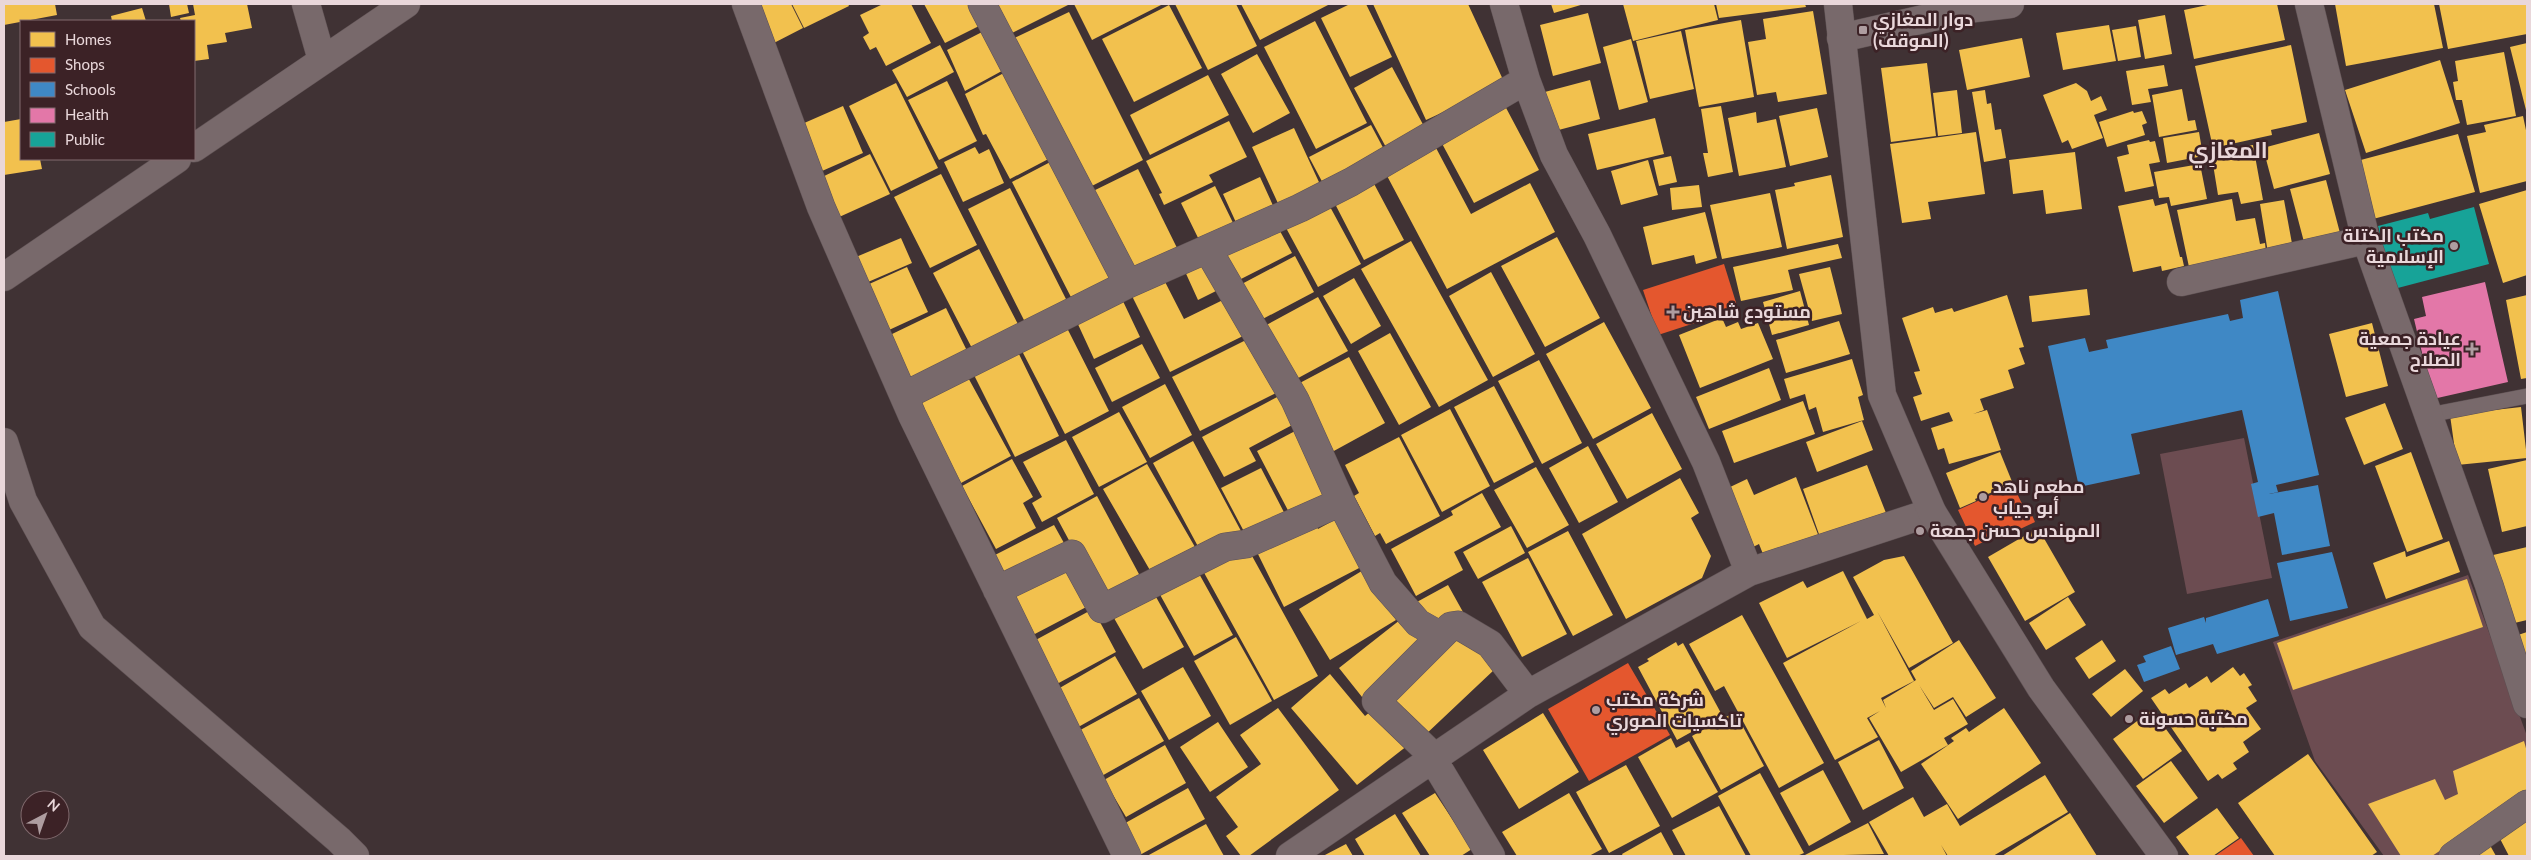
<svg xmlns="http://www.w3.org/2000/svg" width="2531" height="860" viewBox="0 0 2531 860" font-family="Lato,Cairo,sans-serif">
<rect width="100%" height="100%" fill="#403234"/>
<!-- green -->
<path fill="#6c4c51" d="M2244,438L2272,578L2187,594L2160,454Z
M2468,575L2527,736V799L2438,856H2384L2315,761L2273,642Z"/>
<!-- homes -->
<path fill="#f2c14e" d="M4,4H55L57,15L4,25Z
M169,4H187L189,13L171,17Z
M193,4H247L252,28L225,33L227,42L207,45L209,59L194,61V21H181L180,18L195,15Z
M750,4H791L803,28L770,45Z
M792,4H848L849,6L804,28Z
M883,4H911L931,43L886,66L876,47L870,50L863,37L869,33L860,15Z
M924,4H980L989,21L945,43Z
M987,4H1070L1004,37Z
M1074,4H1163L1092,40Z
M1175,4H1236L1257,46L1208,70Z
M1241,4H1330L1260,40Z
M1350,4H1366L1392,57L1350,77L1321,18Z
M1373,4H1468L1505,84L1426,120Z
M1551,4H1584L1554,13Z
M1623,4H1714L1718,20L1633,41Z
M1716,4H1805L1806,7L1719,18Z
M2212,4H2277L2285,40L2194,59L2184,10Z
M2335,4H2434L2443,48L2346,66Z
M2439,4H2527V34L2448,49Z
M1169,5L1202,68L1134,102L1102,39Z
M142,8L146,21H112L111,16Z
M1813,11L1827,94L1778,102L1776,92L1757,95L1748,42L1766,39L1763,19Z
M1069,12L1143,160L1082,191L1008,41Z
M1588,13L1601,63L1553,76L1540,25Z
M2165,15L2172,54L2145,59L2138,20Z
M1741,20L1754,97L1699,107L1685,30Z
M1315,21L1367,123L1316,149L1264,47Z
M2109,25L2116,61L2063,70L2056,33Z
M2136,26L2141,57L2118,61L2112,30Z
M984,31L1011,66L965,91L947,50Z
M1681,31L1694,89L1650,99L1636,41Z
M2022,38L2030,77L1967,90L1959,50Z
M1631,39L1648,102L1619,110L1603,47Z
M2527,43V110H2526L2510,47Z
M940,45L954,72L907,97L892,70Z
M2291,45L2307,122L2271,130L2272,135L2213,148L2195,66Z
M2504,52L2516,116L2467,125L2462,100H2456L2453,82L2458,81L2455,61Z
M1257,54L1290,113L1253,133L1221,74Z
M2440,60L2460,123L2366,153L2345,90Z
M1927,63L1936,136L1891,142L1881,68Z
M2164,65L2168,86L2148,89L2151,102L2132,105L2126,71Z
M1392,67L1426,130L1388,151L1354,88Z
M1013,68L1058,154L1010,179L986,134L983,135L965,94Z
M1208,75L1229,115L1150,155L1130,115Z
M1590,80L1600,119L1551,132L1541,93Z
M947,81L977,141L939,160L908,100Z
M896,83L938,168L891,191L849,106Z
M2076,83L2087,91L2091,101L2101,96L2107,110L2094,115L2103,138L2072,149L2068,140L2062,143L2043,95Z
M2182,89L2188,121L2195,120L2197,130L2159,137L2152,95Z
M1957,90L1962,133L1938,136L1933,93Z
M1985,90L1987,104L1991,103L1995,130L2001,129L2006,158L1984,162L1972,92Z
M1504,104L1539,170L1474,203L1439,138Z
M843,106L863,153L822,171L802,124Z
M1721,106L1733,172L1708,177L1703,153H1708L1701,109Z
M1817,108L1828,157L1790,166L1779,116Z
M2133,111L2134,113L2142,111L2147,123L2142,125L2145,135L2107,147L2099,122Z
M1756,112L1757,123L1776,119L1786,167L1739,176L1728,118Z
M2523,116L2527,135V181L2480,193L2467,136L2486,132L2484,125Z
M1655,118L1664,154L1597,170L1588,134Z
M21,119V159H40L42,169L4,175V122Z
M1229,121L1247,157L1209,175L1213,182L1164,205L1159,194L1162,193L1146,161Z
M1371,125L1388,157L1326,189L1309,157Z
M1294,128L1324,193L1282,212L1252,147Z
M1976,132L1985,194L1928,202L1931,219L1902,223L1890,144Z
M2199,132L2203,156L2167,163L2163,138Z
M2319,133L2330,174L2274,189L2263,148Z
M2458,134L2475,192L2373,219L2357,161Z
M2149,140L2150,142L2155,141L2160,162L2149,164L2154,186L2125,192L2117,157L2129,154L2127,145Z
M2253,145L2263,200L2241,204L2238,192L2218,195L2211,152Z
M1435,146L1471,214L1530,183L1555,232L1447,289L1385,172Z
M975,147L979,154L989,149L1004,183L963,202L944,162Z
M2075,152L2082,209L2046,214L2043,190L2013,194L2009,160Z
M870,154L890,194L837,218L818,179Z
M1671,156L1677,182L1659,186L1653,160Z
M1058,158L1121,280L1074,303L1012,182Z
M1648,160L1658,195L1621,205L1611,171Z
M2200,164L2207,199L2171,206L2169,197L2159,198L2154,172Z
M1138,169L1180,254L1128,279L1085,195Z
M941,174L977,245L930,268L894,197Z
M1831,175L1843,237L1787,249L1775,190L1795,186L1794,183Z
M1260,177L1276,212L1239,229L1223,194Z
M1372,180L1404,240L1364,260L1333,200Z
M2326,180L2340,233L2304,242L2290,189Z
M1699,185L1702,207L1672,210L1670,188Z
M1215,186L1236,229L1202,246L1181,203Z
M1010,188L1070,307L1028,328L968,209Z
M2527,190V275L2503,283L2479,204Z
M1770,193L1782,247L1722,259L1710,205Z
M2153,199L2155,206L2167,203L2180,257H2182L2184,266L2162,271L2161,266L2133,272L2118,206Z
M2232,199L2236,221L2255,218L2260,244L2265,243L2266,252L2189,267L2177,210Z
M2284,200L2293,249L2268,253L2260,204Z
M1328,203L1361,264L1318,287L1285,226Z
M1705,212L1717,258L1696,264L1694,255L1652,265L1643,227Z
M1275,222L1292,253L1237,281L1221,249Z
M1557,237L1600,318L1545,347L1501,266Z
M901,238L912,263L868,282L856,257Z
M1411,241L1488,380L1439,407L1361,269Z
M1838,244L1842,258L1788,270L1793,290L1741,301L1733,267Z
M979,249L1021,330L975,354L933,273Z
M1295,256L1314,292L1257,322L1238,286Z
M1205,257L1220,289L1198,300L1183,267Z
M907,267L928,312L889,330L867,285Z
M1830,267L1842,314L1812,321L1799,274Z
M1491,272L1535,354L1493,377L1449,296Z
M1162,276L1184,319L1227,298L1245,335L1170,372L1130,292Z
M1354,278L1381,326L1351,344L1323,296Z
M2087,289L2090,315L2032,322L2029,296Z
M1800,291L1809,325L1772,335L1763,302Z
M2007,295L2024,347L2019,348L2025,364L2008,370L2014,388L1980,399L1984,410L1973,414L1987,410L2001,450L1949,464L1944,448L1938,450L1931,428L1953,421L1949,412L1921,421L1913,397L1922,394L1914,372L1920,371L1902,318L1933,307L1935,313L1952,308L1954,312Z
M2527,295V378L2521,379L2506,300Z
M1121,297L1140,337L1094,359L1076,320Z
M1318,297L1348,351L1289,383L1259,329Z
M946,308L970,357L914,384L890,335Z
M1722,318L1726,327L1738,322L1741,329L1758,323L1773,359L1700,388L1679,335Z
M1839,321L1850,354L1786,373L1776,340Z
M1604,322L1651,408L1593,439L1546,354Z
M2372,323L2388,386L2346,397L2329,334Z
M1066,326L1109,411L1065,434L1021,349Z
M1390,333L1431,407L1399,425L1358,351Z
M1250,338L1282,390L1200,431L1172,377Z
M1142,344L1160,378L1112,402L1095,368Z
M1017,350L1059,436L1015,457L972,371Z
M1349,357L1385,423L1332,452L1296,385Z
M1852,359L1863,395L1858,397L1864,420L1823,432L1816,407L1809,410L1805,394L1790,399L1784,379Z
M1539,360L1582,443L1542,464L1498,381Z
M1769,368L1781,400L1709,429L1696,397Z
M965,372L1011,456L961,483L916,398Z
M1165,384L1192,435L1150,458L1122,407Z
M1494,386L1534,462L1494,483L1454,407Z
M1281,395L1296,423L1249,448L1256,461L1224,477L1202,437Z
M1803,401L1815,434L1734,463L1722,431Z
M2385,403L2403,449L2364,465L2345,418Z
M2521,407L2527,458L2457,465L2450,415Z
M1450,409L1490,486L1442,512L1401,435Z
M1119,412L1147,462L1099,487L1072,437Z
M1652,413L1682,469L1627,499L1596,444Z
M1862,421L1873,450L1817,472L1806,442Z
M1297,430L1333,499L1293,520L1257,451Z
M1399,437L1440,516L1386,544L1380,533L1375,536L1354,496L1359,493L1345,465Z
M1066,440L1094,494L1042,522L1032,503L1042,497L1023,462Z
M1193,441L1241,531L1201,552L1153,463Z
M1588,446L1618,502L1579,523L1549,468Z
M2000,452L2013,484L1975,499L1976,501L1960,508L1946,473Z
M2411,452L2443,539L2407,552L2375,466Z
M1012,459L1033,497L1023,503L1036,528L996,549L962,486Z
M2527,460V526L2502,532L2488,469Z
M1147,464L1195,547L1151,572L1103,489Z
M1867,465L1886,513L1820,537L1803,489Z
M1536,467L1569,525L1527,548L1494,490Z
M1261,468L1288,520L1249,541L1221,488Z
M1796,477L1819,537L1765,559L1759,544L1753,547L1728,488L1747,479L1754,495Z
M1680,478L1699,513L1691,518L1711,556L1702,578L1626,619L1582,534Z
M1482,493L1501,527L1454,552L1463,570L1416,596L1391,549L1453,515L1451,511Z
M1097,496L1140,576L1100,598L1057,518Z
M1312,518L1318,529L1338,518L1363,566L1284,607L1255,548Z
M1054,525L1069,552L1010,583L995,555Z
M1511,526L1525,553L1478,579L1463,552Z
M2038,528L2075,592L2025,621L1988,557Z
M1568,531L1613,615L1573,636L1528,552Z
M2449,541L2460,572L2386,599L2373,563L2405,551L2406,557Z
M1246,545L1318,676L1274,700L1202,569Z
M2527,547V620L2506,625L2489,556Z
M1904,556L1953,643L1909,668L1877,611L1914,681L1881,698L1886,708L1883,700L1916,680L1911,671L1959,640L1996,698L1966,717L1953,697L1934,708L1919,685L1934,710L1953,699L1968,724L1944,738L1948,745L1901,772L1869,718L1880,711L1867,718L1878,737L1835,760L1783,663L1861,621L1787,658L1759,603L1803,581L1807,588L1843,571L1867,619L1874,615L1853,577L1884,560Z
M1528,558L1567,634L1522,657L1482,582Z
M1068,559L1092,604L1031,636L1007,590Z
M1365,569L1396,620L1330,660L1299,609Z
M1197,570L1233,635L1194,656L1158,591Z
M2467,579L2483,627L2293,690L2277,643Z
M1448,585L1463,612L1442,624L1415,603Z
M1151,588L1184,647L1143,669L1110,611Z
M2068,597L2086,625L2046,650L2029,623Z
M1093,609L1116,652L1055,685L1032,642Z
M1742,615L1824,763L1779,788L1724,686L1715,691L1689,644Z
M1405,616L1430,643L1366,702L1339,668Z
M1456,628L1495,669L1424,736L1385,695Z
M2527,632V665L2518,635Z
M1236,637L1272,701L1230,725L1194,661Z
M2102,640L2116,661L2089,679L2075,658Z
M1676,642L1678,646L1683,643L1722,715L1677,740L1638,667L1649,661L1647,659Z
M1115,656L1137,694L1073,730L1051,693Z
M1183,667L1211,716L1169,740L1141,691Z
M2233,667L2240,676L2244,673L2252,685L2248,687L2257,701L2246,708L2261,729L2243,742L2249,752L2233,763L2237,769L2222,779L2218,774L2208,781L2151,698L2165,689L2169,694L2186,683L2189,688L2207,676L2211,683Z
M2125,669L2143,691L2111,717L2092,694Z
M1330,674L1365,716L1376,707L1412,742L1357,785L1291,708Z
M1139,698L1164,741L1098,778L1073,734Z
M1278,708L1339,790L1249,856H1241L1226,836L1238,827L1216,797L1261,764L1240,735Z
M2004,708L2041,763L1958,819L1921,764L1954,741L1951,738L1966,728L1969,732Z
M2152,710L2182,751L2143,779L2113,739Z
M1735,712L1764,766L1721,790L1692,736Z
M1543,713L1579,772L1519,809L1483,750Z
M1218,722L1248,767L1210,792L1180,747Z
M1671,738L1676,748L1689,741L1718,792L1672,818L1638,757Z
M1879,740L1904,788L1863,810L1838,762Z
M2524,741L2527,752V793L2432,856H2401L2368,804L2435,779L2445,800L2458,794L2453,771Z
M1165,745L1186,783L1126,817L1104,780Z
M2308,754L2377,852L2371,856H2275L2238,803Z
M2171,761L2198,798L2164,823L2136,786Z
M1626,765L1660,826L1609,853L1576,792Z
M1823,770L1851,822L1809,846L1780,793Z
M1760,773L1804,853L1797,856H1751L1718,796Z
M2045,775L2068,812L1993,856H1948L1941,845L1947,856H1889L1869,822L1913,797L1924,817L1947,804L1960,826Z
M1188,788L1205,819L1138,856L1120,826Z
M1435,793L1472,849L1461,856H1430L1402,813Z
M1569,793L1602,849L1589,856H1517L1502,832Z
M1719,806L1746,856H1686L1672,830Z
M2217,808L2239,838L2213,856H2190L2176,837Z
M2070,813L2097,856H2002Z
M1395,814L1421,856H1365L1355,839Z
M2527,815V856H2509L2496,831Z
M1868,823L1884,854L1803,856Z
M1206,824L1224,856H1147Z
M1661,832L1674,856H1623L1622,854Z
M2487,840L2496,856H2464Z
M1346,844L1353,856H1323Z"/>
<!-- shops -->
<path fill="#e4572e" d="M1724,264L1738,309L1658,335L1643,290Z
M2013,485L2024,508L2028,506L2035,522L2018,530L2016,526L1975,546L1958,510Z
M1628,663L1670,735L1589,781L1548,709Z
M2241,838L2254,856H2215Z"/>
<!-- schools -->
<path fill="#3f88c5" d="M2278,291L2319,475L2276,485L2278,492L2269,494L2318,485L2330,546L2282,555L2274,513L2258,517L2251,484L2258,482L2242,410L2131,434L2140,474L2079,487L2048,346L2085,338L2089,352L2108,348L2106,340L2228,314L2230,321L2243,318L2240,300Z
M2332,552L2348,608L2290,621L2277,563Z
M2268,599L2279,636L2217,654L2213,644L2176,655L2168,628L2204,617L2206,623V618Z
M2171,646L2180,669L2144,682L2137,665L2146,662L2143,656Z"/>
<!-- health -->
<path fill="#e377a8" d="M2485,282L2508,382L2433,399L2414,319L2426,316L2422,297Z"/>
<!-- public -->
<path fill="#17a398" d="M2474,207L2489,264L2394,289L2378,226L2428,213L2430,219Z"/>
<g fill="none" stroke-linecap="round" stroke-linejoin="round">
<defs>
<path id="service" d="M2429,415L2527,396"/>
<path id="minor" d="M306,4L322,60
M746,4L821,207L912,415L1127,856
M982,4L1128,284
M1504,4L1526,80L1554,155L1597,235L1706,462L1749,572
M2309,4L2366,240L2489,585L2527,704
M1841,38L1967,9L2010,4
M194,148L406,4
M1208,250L1295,400L1341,502L1383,583L1418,623L1441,636L1376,701L1428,751L1491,856
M4,277L177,159
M2181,282L2366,240
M904,396L1128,284L1300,208L1351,182L1526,80
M4,442L23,501L92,627L339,840L355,856
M997,590L1072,554L1102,609L1225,547L1246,544L1341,502
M1441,636L1451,626L1458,625L1490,644L1528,694
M1290,856L1528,694L1749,572L1932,512
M2453,856L2527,804"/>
<path id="tertiary" d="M1838,4L1882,395L1932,512L2041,688L2164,856"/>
</defs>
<!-- service casing -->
<use href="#service" stroke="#5e5153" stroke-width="16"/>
<!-- minor casing -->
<use href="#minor" stroke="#5e5153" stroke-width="29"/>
<!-- tertiary casing -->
<use href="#tertiary" stroke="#5e5153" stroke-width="29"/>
<!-- service -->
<use href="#service" stroke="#78696b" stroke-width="15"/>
<!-- minor -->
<use href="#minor" stroke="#78696b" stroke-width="28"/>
<!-- tertiary -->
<use href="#tertiary" stroke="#78696b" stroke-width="28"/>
</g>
<!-- markers -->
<g fill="#ae9da0" stroke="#3c2226" stroke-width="2">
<rect x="1858" y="25" width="10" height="10" rx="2.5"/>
<circle cx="2454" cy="246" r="5"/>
<path d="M1670.5 304.5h5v5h5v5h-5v5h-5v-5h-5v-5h5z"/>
<path d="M2469.5 341.5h5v5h5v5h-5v5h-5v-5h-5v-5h5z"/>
<circle cx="1983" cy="497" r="5"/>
<circle cx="1920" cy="531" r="5"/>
<circle cx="1596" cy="710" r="5"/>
<circle cx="2129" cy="719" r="5"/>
</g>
<g text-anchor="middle" stroke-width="5" stroke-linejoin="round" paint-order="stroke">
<!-- poi labels -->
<g font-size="18" font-weight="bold" fill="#e9d7da" stroke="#3c2226" text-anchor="start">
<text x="1873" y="26">دوار المغازي<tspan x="1873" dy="21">(الموقف)</tspan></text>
<text x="2444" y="242" text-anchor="end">مكتب الكتلة<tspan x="2444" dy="21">الإسلامية</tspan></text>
<text x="1683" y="318">مستودع شاهين</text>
<text x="2461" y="345" text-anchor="end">عيادة جمعية<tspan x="2461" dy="21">الصلاح</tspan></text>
<text x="1993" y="493">مطعم ناهد<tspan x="1993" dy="21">أبو جياب</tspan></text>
<text x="1930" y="537">المهندس حسن جمعة</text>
<text x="1606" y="706">شركة مكتب<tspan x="1606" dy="21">تاكسيات الصوري</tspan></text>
<text x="2139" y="725">مكتبة حسونة</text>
</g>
<!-- district labels -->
<g font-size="22" font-weight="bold" fill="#e9d7da" stroke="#3c2226">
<text x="2228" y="158">المغازِي</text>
</g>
</g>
<!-- border -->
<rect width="2531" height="860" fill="none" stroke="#e9d7da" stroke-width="10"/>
<!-- legend -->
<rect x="20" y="20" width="175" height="140" fill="#3c2226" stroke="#816a6e"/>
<rect x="30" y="32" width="25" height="15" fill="#f2c14e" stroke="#816a6e"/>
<text x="65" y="45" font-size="15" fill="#e9d7da">Homes</text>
<rect x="30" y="58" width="25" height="15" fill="#e4572e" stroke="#816a6e"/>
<text x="65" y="70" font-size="15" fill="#e9d7da">Shops</text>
<rect x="30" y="82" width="25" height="15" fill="#3f88c5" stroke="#816a6e"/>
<text x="65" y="95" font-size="15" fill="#e9d7da">Schools</text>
<rect x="30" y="108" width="25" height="15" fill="#e377a8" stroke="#816a6e"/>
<text x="65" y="120" font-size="15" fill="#e9d7da">Health</text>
<rect x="30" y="132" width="25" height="15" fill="#17a398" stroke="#816a6e"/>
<text x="65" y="145" font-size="15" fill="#e9d7da">Public</text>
<!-- north arrow -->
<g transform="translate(45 815) rotate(41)"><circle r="24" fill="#3c2226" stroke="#816a6e"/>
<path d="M0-4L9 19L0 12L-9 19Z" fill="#ae9da0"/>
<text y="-8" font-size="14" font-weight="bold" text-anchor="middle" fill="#e9d7da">N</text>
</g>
</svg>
